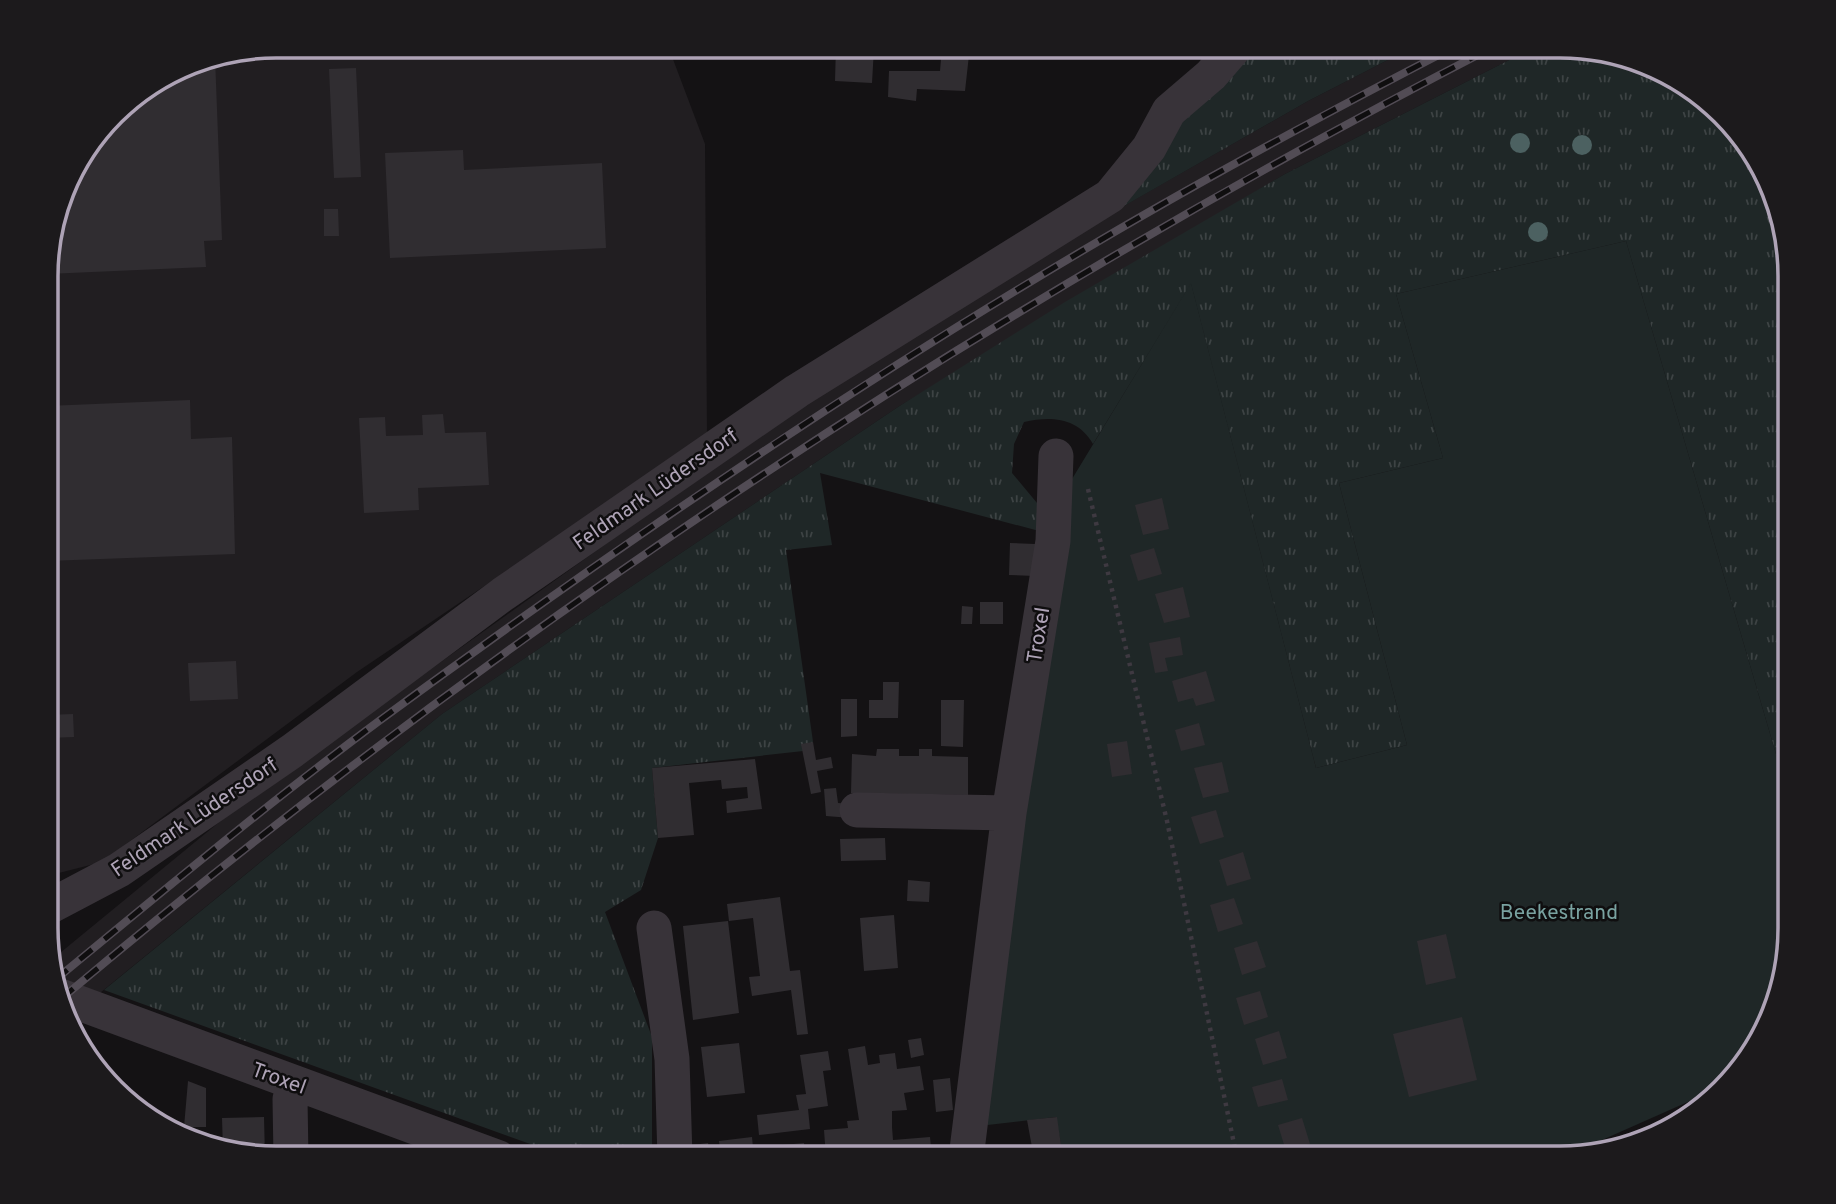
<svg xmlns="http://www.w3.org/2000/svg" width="1836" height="1204" viewBox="0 0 1836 1204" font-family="Overpass,sans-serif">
<defs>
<pattern id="grass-tufts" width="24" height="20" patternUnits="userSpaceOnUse" patternTransform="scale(1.75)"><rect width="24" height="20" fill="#1f2727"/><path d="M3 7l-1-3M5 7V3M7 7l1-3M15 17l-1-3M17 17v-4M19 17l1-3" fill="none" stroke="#3d4344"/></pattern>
</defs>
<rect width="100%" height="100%" fill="#141214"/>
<!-- built -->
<path fill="#211e21" d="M275,46H668L705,144L707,436L357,672L102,862L47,876V246L69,173L124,103L188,63Z
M1415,46H1537L1285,174L898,407L442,714L68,1019L49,962L234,810L818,392L1020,265L1308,101Z"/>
<!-- grass -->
<path fill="url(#grass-tufts)" d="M1250,46H1415L1308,101L1117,210L1175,121Z
M1537,46H1561L1634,58L1689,84L1760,161L1790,261V802L1626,241L1396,294L1443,458L1339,483L1407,745L1316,768L1191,284L1093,444C1078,417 1050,416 1024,422L1014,444L1012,473L1037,503L1043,532L820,473L832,545L786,550L813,742L803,751L652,768L658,838L641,890L605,912L652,1037V1158H569L104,990L442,714L898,407L1065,302L1285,174Z"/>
<!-- green -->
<path fill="#1f2727" d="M1626,241L1790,802V943L1752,1057L1717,1089L1602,1140L1575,1158H1059L1057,1146L1061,1145L1056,1117L979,1126L1072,479L1191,283L1316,768L1407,745L1339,483L1443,458L1396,294Z"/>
<!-- building -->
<path fill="#302d31" d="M836,46L874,48L872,83L835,81Z
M934,46H970L965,91L917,89L916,101L888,97L889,71H940L942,48Z
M215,57L222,240L204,241L206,267L47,274V246L69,173L124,103L188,63Z
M356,68L361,177L334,178L329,69Z
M463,150L464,170L602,163L606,248L390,258L385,153Z
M324,209H338L339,236H324Z
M190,400L191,439L232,437L235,554L47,561V406Z
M443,414L445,433L486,432L489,485L418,488L419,510L364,513L359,418L385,417L386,436L423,435L422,415Z
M1162,498L1169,529L1143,535L1135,505Z
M1010,543L1035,544V576L1009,575Z
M1154,548L1162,574L1138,581L1130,555Z
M1183,587L1190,617L1164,623L1155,594Z
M980,602H1003V624H980Z
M962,606L973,607L972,624H961Z
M1180,637L1183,655L1165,658L1168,671L1155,673L1149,643Z
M236,661L238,699L190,701L188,663Z
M1206,671L1215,701L1196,706L1193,698L1178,702L1172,681Z
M883,682H899L898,718H869V700H883Z
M841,699H857V736L841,737Z
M941,700H964L963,747L941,746Z
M73,714L74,737L47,738V715Z
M1199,723L1205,745L1181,751L1175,730Z
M1127,741L1132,774L1112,777L1107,744Z
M813,742L816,760L831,757L833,768L817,771L821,792L811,794L801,744Z
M877,749H899V756H919V749H932V756L968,757V795L851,793L852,754L876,756Z
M755,759L762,809L727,813L726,801L748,798L747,787L722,789L721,780L689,783L694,835L658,838L652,768Z
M1222,762L1229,792L1203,798L1194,768Z
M836,788L838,803L854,804L851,818L826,816L824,789Z
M1216,810L1224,837L1200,844L1191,817Z
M885,838L886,860L841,861L840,839Z
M1243,852L1251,879L1227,886L1219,860Z
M908,880L930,882L929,902L907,901Z
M780,897L790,971L800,970L808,1034L797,1035L791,990L752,996L749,977L760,976L753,918L729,921L727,904Z
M1234,898L1243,924L1218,932L1210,905Z
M894,915L898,968L864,971L860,918Z
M728,921L739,1013L693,1020L683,926Z
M1446,934L1456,978L1426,985L1417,941Z
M1257,941L1266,967L1242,975L1234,948Z
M1260,991L1268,1017L1244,1025L1236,998Z
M1462,1017L1477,1080L1409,1097L1393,1034Z
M1279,1031L1287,1058L1263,1065L1255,1039Z
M921,1038L924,1055L911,1058L908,1040Z
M739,1043L745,1093L707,1097L701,1047Z
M865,1046L868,1065L880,1063L879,1055L895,1053L897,1069L920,1066L924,1090L904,1093L907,1110L892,1111V1127L893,1140L930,1137L932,1158H826L824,1130L848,1128L847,1121L859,1120L848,1049Z
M828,1051L831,1070L823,1071L828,1106L808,1109L810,1129L759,1135L757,1115L799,1110L796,1095L806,1094L800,1055Z
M950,1078L953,1110L936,1112L933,1080Z
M1282,1079L1288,1100L1258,1107L1252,1087Z
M188,1081L206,1088V1127H184Z
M264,1117L265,1157L223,1150L222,1118Z
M1057,1117L1061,1145L1056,1146L1057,1158H1034L1027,1120Z
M1302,1118L1310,1144L1286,1151L1278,1125Z
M752,1137L754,1158H710V1151L720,1149L719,1141Z
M708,1143L710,1151L693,1153L692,1145Z
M804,1143L806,1158H773L772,1146Z
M365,1147L377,1149L378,1158H305V1151Z"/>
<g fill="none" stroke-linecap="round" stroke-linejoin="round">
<!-- path -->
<path stroke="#3e3941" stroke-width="4.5" stroke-dasharray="3.5 5" stroke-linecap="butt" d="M1088,489L1167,821L1237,1158"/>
<!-- minor -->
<path stroke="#383339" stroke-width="35" d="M857,810L1009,813
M47,908L119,870L292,751L503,594L797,391L1110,196L1149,148L1169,111L1211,75L1236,46
M654,928L672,1059L675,1158
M60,996L499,1158
M291,1158L290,1099L295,1084
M966,1158L1009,813L1053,541L1056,456"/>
<defs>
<path id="rail" d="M55,980C162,892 268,803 379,721C612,550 850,387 1099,241C1216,172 1336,108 1456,46
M61,999C502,628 983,310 1495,46"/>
</defs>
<!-- rail casing -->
<use href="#rail" stroke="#524c55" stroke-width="8"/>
<!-- rail -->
<use href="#rail" stroke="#0f0e0f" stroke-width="5" stroke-dasharray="16" stroke-linecap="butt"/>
</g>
<!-- trees -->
<g fill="#4c6161">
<circle cx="1520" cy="143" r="10"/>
<circle cx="1582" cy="145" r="10"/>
<circle cx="1538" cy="232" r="10"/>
</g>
<g text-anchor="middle" stroke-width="5" stroke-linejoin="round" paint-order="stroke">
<!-- street labels -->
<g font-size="21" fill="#aea3b6" stroke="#0f0e0f">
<text transform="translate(655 489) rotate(-35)" y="7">Feldmark Lüdersdorf</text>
<text transform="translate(1038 635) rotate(-81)" y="7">Troxel</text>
<text transform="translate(194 817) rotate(-34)" y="7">Feldmark Lüdersdorf</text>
<text transform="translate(279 1078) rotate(20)" y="7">Troxel</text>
</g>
<!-- park labels -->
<g font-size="21" fill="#79a2a0" stroke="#0f0e0f">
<text x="1559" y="919">Beekestrand</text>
</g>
</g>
<!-- crop -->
<path d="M0 0H1836V1204H0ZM276 58H1560A218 218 0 0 1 1778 276V928A218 218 0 0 1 1560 1146H276A218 218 0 0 1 58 928V276A218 218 0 0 1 276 58Z" fill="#1c1a1c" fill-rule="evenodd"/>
<path fill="none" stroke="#aea3b6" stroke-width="3.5" d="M276 58H1560A218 218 0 0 1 1778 276V928A218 218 0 0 1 1560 1146H276A218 218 0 0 1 58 928V276A218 218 0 0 1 276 58Z"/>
</svg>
